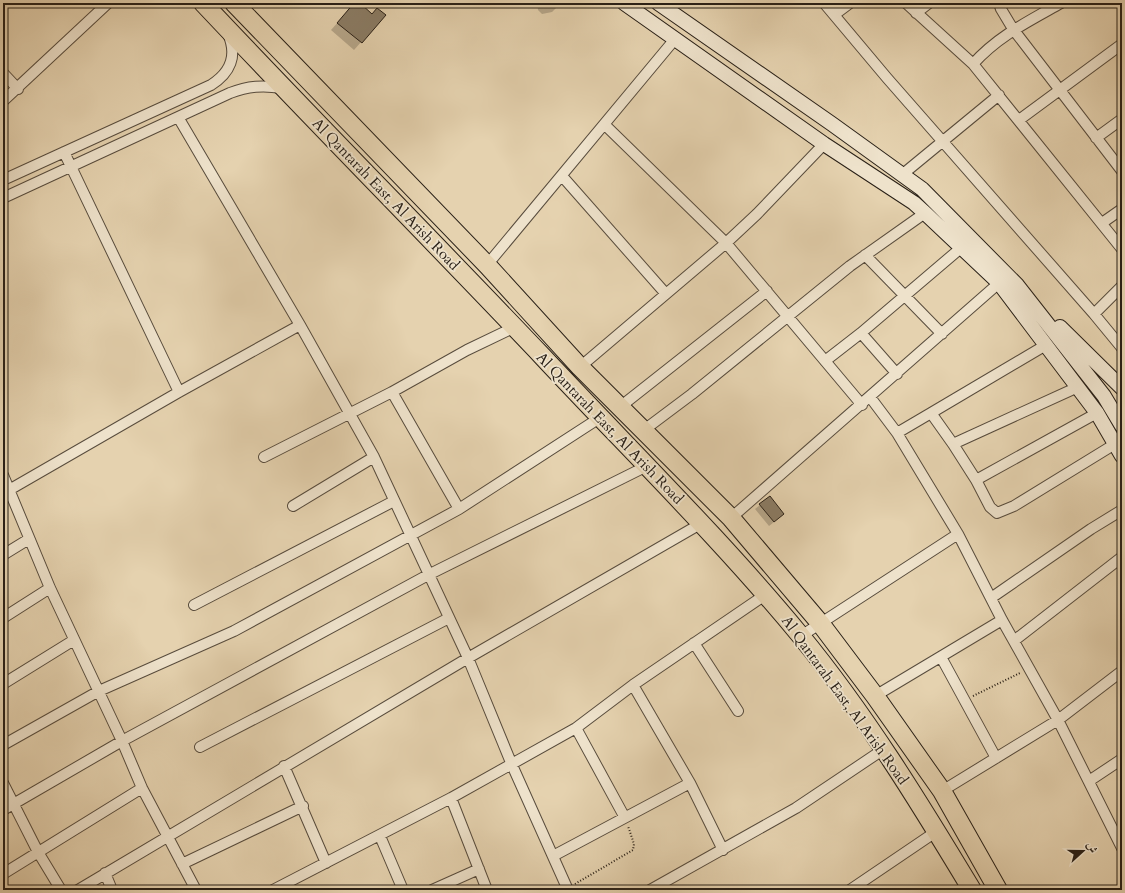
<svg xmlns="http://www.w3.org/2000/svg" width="1125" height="893" viewBox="0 0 1125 893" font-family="Cardo,Amiri,serif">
<rect width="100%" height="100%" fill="#e5d2af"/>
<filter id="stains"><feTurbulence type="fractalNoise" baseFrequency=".005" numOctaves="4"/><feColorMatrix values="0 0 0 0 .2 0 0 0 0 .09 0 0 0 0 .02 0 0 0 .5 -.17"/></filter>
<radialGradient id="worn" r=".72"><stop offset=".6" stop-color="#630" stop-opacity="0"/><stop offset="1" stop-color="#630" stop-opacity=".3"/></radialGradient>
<!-- shadow -->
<path fill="#0003" d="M355,3H358L372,15H385L354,50L331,30Z
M537,3H561L552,12L542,14L538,10Z
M760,505L778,519L769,526L755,509Z"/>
<!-- building -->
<path fill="#8b7d66" stroke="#292017" d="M354,3H360L372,14L377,8L386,15L362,43L337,23Z
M770,496L784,514L774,522L759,504Z"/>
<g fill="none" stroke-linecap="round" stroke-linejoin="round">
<defs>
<path id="street" d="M824,3L887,78L1094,314L1122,348
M906,3L973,64L1122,249
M999,3L1001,9L1013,29L1122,171
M3,4L4,3
M916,13L929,3
M834,15L850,3
M973,64C998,36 1029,21 1061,3
M3,73L18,89
M3,101L108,3
M178,117L300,325L374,457L468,658L512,765L568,890
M1019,120L1122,44
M605,125L726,243L862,405
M1096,138L1122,119
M64,152L179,392
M903,174L999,95
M562,176L666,294
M3,180L211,85C230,73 238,56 228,34
M3,198L230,93C248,86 263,85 282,88
M1102,223L1122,209
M865,255L942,334
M487,265L675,39
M1094,314L1122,286
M825,361L861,333
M580,367L726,243L757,214L824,144
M897,374L861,333L962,247
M392,392L459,509
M870,397L897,433L958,534L1002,620L1058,720L1122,848
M620,407L767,291
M931,413L1046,345
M644,430L692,394L850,266L925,213
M897,433L931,413L953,444L1078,387
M953,444L976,480L990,507L997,513L1014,506L1115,444
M264,457L392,392L467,350L515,327
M3,475L50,588L122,741L142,788L196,890
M976,480L1097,413
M9,490L179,392L300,325
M293,506L374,457
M731,518L999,283
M3,555L29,539
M991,598L1091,529L1122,510
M194,605L394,501
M3,618L50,588
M801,636L958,534
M1015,640L1122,557
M694,643L738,711
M941,657L996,758
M3,684L74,640
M875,696L1002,620
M576,728L624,816
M3,745L99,691L234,631L459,509L601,417
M200,747L449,618
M284,766L326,863
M1089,781L1122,759
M3,783L38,852L61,890
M690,783L723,850
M942,791L1058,720L1122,671
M451,798L487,890
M3,810L122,741L428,575L647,466
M380,836L403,890
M553,856L690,783L633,685
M182,864L303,806
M105,873L112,890
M3,874L142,788
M78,890L468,658L702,523
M273,890L451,798L576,728L633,685L765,595
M432,890L479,869
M650,890L796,808L884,749
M850,890L937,831"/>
<path id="secondary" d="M624,3L824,144L914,203L925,213L999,283L1097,413L1122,456
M658,3L832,124L922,189L1017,285L1104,396L1122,426
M1060,327L1122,388"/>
<path id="highway" d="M203,3C315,122 430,238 543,357C629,449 720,538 800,635C865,714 919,802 972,890
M234,3L487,265L580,367L731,518L820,623L875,696L942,791L998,890"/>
</defs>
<!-- street casing -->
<use href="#street" stroke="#584c3d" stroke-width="12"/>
<!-- secondary casing -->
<use href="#secondary" stroke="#292017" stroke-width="16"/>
<!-- highway casing -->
<use href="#highway" stroke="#292017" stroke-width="20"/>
<!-- path -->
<path stroke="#292017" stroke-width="2" stroke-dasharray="1 2" stroke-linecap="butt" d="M973,696L1020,673
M575,884L633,850L634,844L628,826"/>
<!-- street -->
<use href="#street" stroke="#eee2cb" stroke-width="10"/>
<!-- secondary -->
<use href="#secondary" stroke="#eee2cb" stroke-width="14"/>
<!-- highway -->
<use href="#highway" stroke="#e5d2af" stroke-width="18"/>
</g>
<g text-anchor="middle" stroke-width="3.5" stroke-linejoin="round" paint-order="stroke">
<!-- street labels -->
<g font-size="15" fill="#292017" stroke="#eee2cb">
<text transform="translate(386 194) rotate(46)" y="5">Al Qantarah East, Al Arish Road</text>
<text transform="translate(610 428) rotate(46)" y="5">Al Qantarah East, Al Arish Road</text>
<text transform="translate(845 700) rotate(54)" y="5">Al Qantarah East, Al Arish Road</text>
</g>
</g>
<!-- margin -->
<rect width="1125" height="893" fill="none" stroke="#e5d2af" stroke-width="16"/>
<rect x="4" y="4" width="1117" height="885" fill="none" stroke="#292017" stroke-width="2"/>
<rect x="8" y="8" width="1109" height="877" fill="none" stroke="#292017"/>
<!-- north arrow -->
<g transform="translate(1083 851) rotate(69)" stroke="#eee2cb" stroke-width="3" paint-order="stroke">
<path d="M0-3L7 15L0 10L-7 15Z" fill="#292017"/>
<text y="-6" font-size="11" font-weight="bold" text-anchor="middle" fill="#292017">ش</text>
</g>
<rect width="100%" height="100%" filter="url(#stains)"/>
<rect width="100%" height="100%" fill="url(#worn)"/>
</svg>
